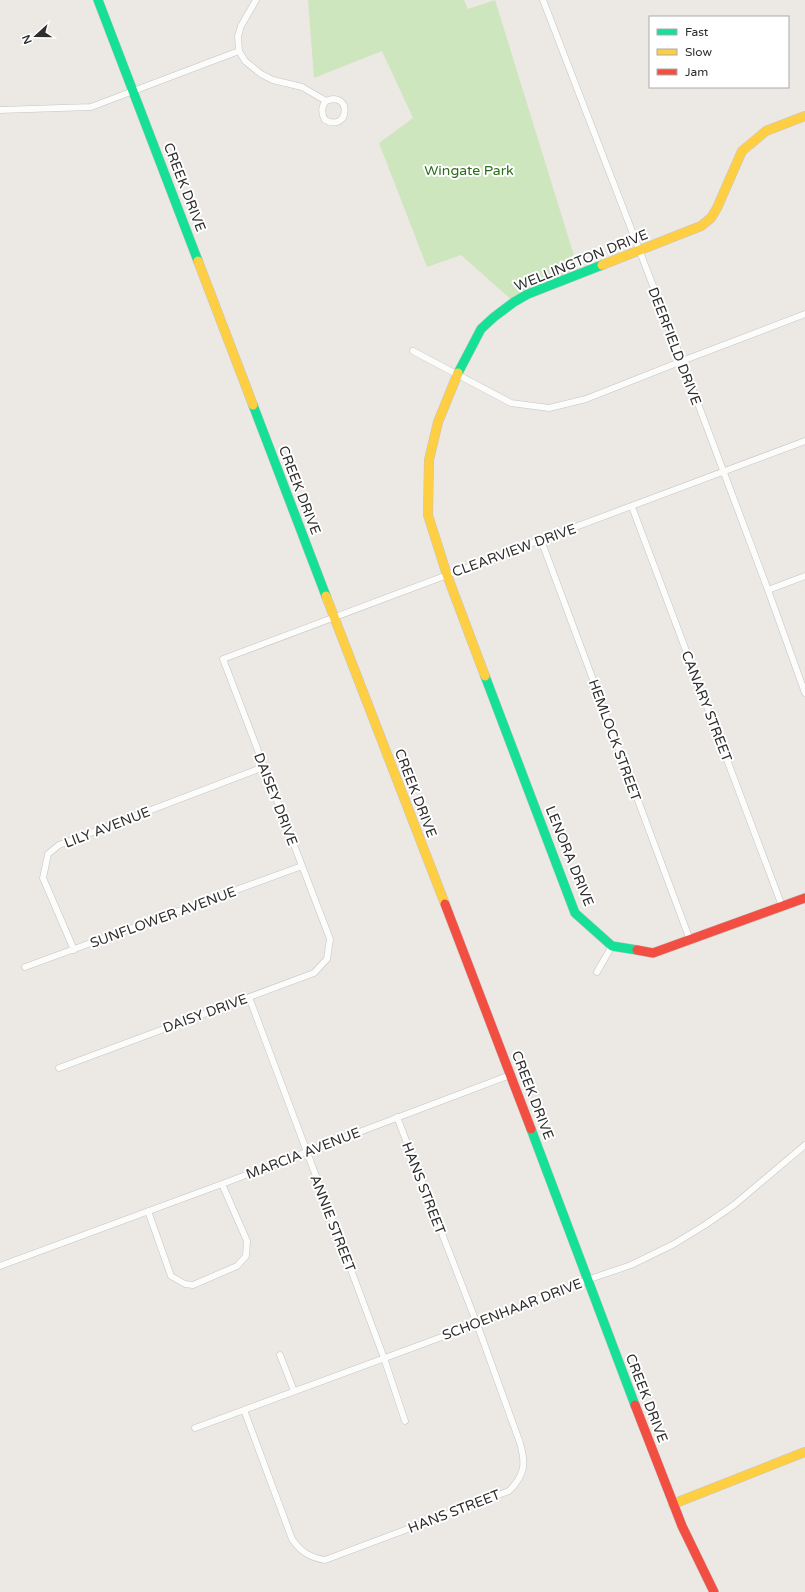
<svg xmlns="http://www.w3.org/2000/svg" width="805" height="1592" viewBox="0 0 805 1592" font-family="'Varela Round',sans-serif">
<rect width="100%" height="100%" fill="#ece8e4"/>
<!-- park -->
<path fill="#cee6be" d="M308,0H464L468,9L495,0L580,275L514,302L461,255L427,267L379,143L413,118L382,51L314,78Z"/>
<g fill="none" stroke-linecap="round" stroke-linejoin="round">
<defs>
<path id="street" d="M543,0L682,361L768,590L805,693
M239,51L245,61L261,74L273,80L302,87L326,101C352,90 350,133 325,120C321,113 321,107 326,101
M239,51L238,36L241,26L256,0
M0,110L91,107L239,51
M413,351L511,403L549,408L586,399L682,361L805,314
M632,507L782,906
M541,540L690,940
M768,590L805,576
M74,950L43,878L48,854L59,845L264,767
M25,967L302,866
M597,972L612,946
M249,997L384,1358L405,1421
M59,1068L314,973L327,959L330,939L223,659L805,441
M148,1211L171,1276L185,1284L193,1285L237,1266L246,1256L247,1241L222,1184
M0,1266L222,1184L510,1075
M280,1355L294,1391
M244,1410L292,1539C301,1552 309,1557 325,1560L509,1491C525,1475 526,1464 520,1443L477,1324L397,1117
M195,1428L477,1324L587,1280L631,1265L674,1244L705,1225L734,1205L805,1145"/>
<path id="fast" d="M98,0L198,261
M458,373L481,329L494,317L514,302L528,294L602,265
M253,405L326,596
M485,676L575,913L612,946L637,950
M531,1129L635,1405"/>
<path id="slow" d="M198,261L253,405
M602,265L701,226L711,218L717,208L742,151L766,131L805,116
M458,373L438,422L429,460L428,515L447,575L485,676
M326,596L445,904
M673,1504L805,1452"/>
<path id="jam" d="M445,904L531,1129
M637,950L653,953L805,898
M635,1405L682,1526L714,1592"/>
</defs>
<!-- street casing -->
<use href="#street" stroke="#c5c4c5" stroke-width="7"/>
<!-- fast casing -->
<use href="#fast" stroke="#c5c4c5" stroke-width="10"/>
<!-- slow casing -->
<use href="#slow" stroke="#c5c4c5" stroke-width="10"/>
<!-- jam casing -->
<use href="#jam" stroke="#c5c4c5" stroke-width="10"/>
<!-- street -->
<use href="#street" stroke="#fcfcfb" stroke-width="6"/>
<!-- fast -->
<use href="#fast" stroke="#16e098" stroke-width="9"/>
<!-- slow -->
<use href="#slow" stroke="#ffcf43" stroke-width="9"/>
<!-- jam -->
<use href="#jam" stroke="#f24e42" stroke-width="9"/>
</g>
<g text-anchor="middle" stroke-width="4" stroke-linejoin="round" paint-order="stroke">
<!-- park labels -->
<g font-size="14" fill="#2c6e1b" stroke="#fff">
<text x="469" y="175">Wingate Park</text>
</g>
<!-- street labels -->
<g font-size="14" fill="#2e2e2e" stroke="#fff">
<text transform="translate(185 187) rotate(69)" y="5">CREEK DRIVE</text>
<text transform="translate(581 260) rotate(-22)" y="5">WELLINGTON DRIVE</text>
<text transform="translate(675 346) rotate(69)" y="5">DEERFIELD DRIVE</text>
<text transform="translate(300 490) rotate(69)" y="5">CREEK DRIVE</text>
<text transform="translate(514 550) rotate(-20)" y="5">CLEARVIEW DRIVE</text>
<text transform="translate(707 706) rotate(69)" y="5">CANARY STREET</text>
<text transform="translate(615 740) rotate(70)" y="5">HEMLOCK STREET</text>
<text transform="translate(416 793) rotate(69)" y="5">CREEK DRIVE</text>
<text transform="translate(276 799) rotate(69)" y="5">DAISEY DRIVE</text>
<text transform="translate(107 827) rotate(-21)" y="5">LILY AVENUE</text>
<text transform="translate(570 856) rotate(68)" y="5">LENORA DRIVE</text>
<text transform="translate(163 917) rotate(-20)" y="5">SUNFLOWER AVENUE</text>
<text transform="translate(205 1013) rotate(-20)" y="5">DAISY DRIVE</text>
<text transform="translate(533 1095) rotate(69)" y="5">CREEK DRIVE</text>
<text transform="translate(303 1153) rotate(-21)" y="5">MARCIA AVENUE</text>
<text transform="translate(424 1188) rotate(69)" y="5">HANS STREET</text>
<text transform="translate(333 1223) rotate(69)" y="5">ANNIE STREET</text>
<text transform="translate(512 1309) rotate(-21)" y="5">SCHOENHAAR DRIVE</text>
<text transform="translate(647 1398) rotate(69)" y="5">CREEK DRIVE</text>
<text transform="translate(454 1511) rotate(-21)" y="5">HANS STREET</text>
</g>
</g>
<!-- legend -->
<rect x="649" y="16" width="140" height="72" fill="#ffffff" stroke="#ababab"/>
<rect x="657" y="29" width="20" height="6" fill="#16e098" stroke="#ababab"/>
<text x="685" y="36" font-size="12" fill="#2e2e2e">Fast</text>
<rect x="657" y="49" width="20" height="6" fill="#ffcf43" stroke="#ababab"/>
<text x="685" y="56" font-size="12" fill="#2e2e2e">Slow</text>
<rect x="657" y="69" width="20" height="6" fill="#f24e42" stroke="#ababab"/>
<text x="685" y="76" font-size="12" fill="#2e2e2e">Jam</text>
<!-- north arrow -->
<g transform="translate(36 36) rotate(249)" stroke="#ffffff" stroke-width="3" paint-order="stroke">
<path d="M0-3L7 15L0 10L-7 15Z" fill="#2e2e2e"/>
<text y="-6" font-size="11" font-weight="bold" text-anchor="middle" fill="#2e2e2e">N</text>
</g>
</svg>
